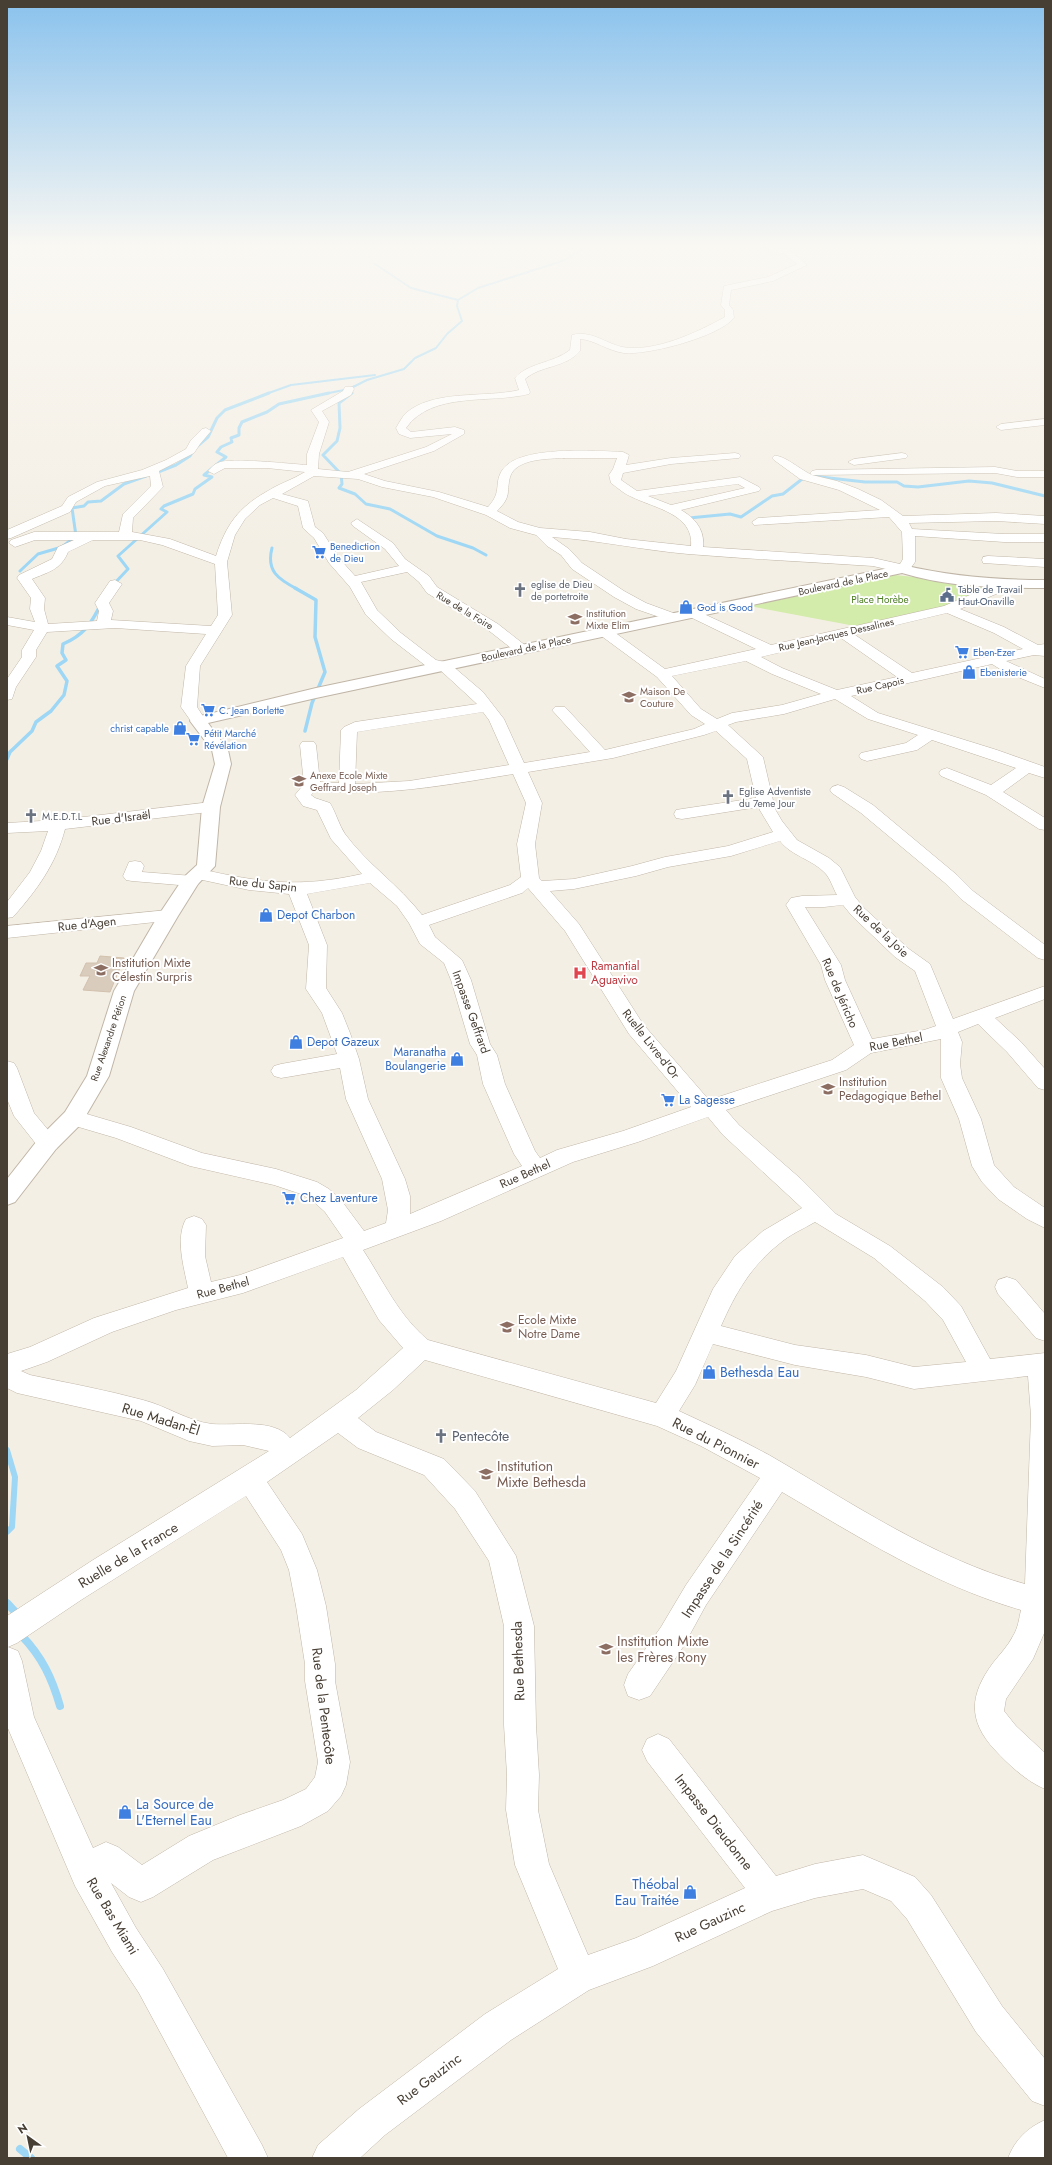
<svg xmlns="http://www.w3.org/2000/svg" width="1052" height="2165" viewBox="0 0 1052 2165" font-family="Jost,sans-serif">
<rect width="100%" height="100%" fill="#f4efe5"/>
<!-- green -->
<path fill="#d3ebab" d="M895,575L1001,586L953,606L855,626L749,606Z"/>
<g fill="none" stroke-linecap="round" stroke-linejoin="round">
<!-- stream-far4 -->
<path stroke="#9dd7f5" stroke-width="2" d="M375,264L411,288L458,300
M266,394L291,385L375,375
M324,394L349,389L367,380L404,369L415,358L436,348L447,334L462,321L457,306L458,300L478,288L565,260L589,245
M350,394L354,386"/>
<!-- stream-far3 -->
<path stroke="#9dd7f5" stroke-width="3" d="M352,393L339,403L340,428L337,441L323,455L341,474L342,484L339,488L355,494L366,504L390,509L437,536L473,548L486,555
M153,474L176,465L190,456L194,449L208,437L217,418L225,410L269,393
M812,476L865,482H897L904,486L918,487L969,481L992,483L1045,496
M689,518L730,514L741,517L772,496L783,494L806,476
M272,548C266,571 278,579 297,589
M20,571L38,554L62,547L76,536L72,508L84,506L88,502L101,501L124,484L146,476
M112,586L128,569L118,556L167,512L161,509L164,506L193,494L195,489L212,477L204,475L226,457L217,452L221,447L232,442L231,438L239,435V428L242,422L267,412L279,404L329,393"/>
<!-- stream-far2 -->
<path stroke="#9dd7f5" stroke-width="3.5" d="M295,588L316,600L315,637L325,672L312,703L305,731
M7,759L10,752L32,731L36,722L51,711L64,695L67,681L57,666L66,660L62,653L63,644C84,635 91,624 101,604"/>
<!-- stream-far1 -->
<path stroke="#9dd7f5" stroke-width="6" d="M7,1450L15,1477L12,1527L7,1532"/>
<!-- stream -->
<path stroke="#9dd7f5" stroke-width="8" d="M7,1603L18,1615
M22,1632V1636C42,1657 52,1678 60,1706
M20,2149L31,2158"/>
</g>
<!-- building -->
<path fill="#d9ccbd" stroke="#d2c1ad" d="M100,956L124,958L110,992L83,990L90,976H80L86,963H97Z"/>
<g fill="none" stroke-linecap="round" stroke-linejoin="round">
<defs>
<path id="minor" d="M769,248L788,249L807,265L773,281L731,290L729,305L733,310L734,318C718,337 649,355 624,353C608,351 595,340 580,339V351C566,368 541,365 525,379L530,392L529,394C490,404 432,391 406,428L411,432L455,427L464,430V434L434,451L364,474L385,481L439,492L488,507C503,491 493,483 503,469C521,445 596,451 623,452L629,455L626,465L671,458L735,453L739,454L741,456L739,458L671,464L623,473L621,480L637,491L740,477L759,487L761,489L759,491L681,510C695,518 705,530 703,547L873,558L900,564L903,559L902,532L889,517L754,525L752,522L758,518L880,510L839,490L800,479L774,460L772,458L774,456C783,454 802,471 812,475L810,473L812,471L816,470L995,467L1017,471H1045V477H1017L995,473L812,475L837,481L858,489L881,500L903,516L996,513L1045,516V524L996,521L909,523L912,529L1004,534H1045V542H1004L915,536V562L908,572L903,573L873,566C811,562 749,559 688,554C642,550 597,540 552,537L569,549L582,563L624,591L646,603L676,614L678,617L676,620L671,621L636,609L614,597L572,569L561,555L547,546L536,535L510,528L486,515L433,497L382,487L358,479L314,476L282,494L308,501L315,527L323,533L339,558L355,576L399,566L385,549L353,526L351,523L357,519L393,543L405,559L429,576L437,587L498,624L526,646L528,649L526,652H516L488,630L427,593L419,582L407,572L361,582L377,610L401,633L436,660L449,663L483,692L504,719L524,763L590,752L552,710L555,707H565L605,750L694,729L705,724L691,715L657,677L600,635L598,632L600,629H610L665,669L756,649L688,616L686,613L693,609L771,645L944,606L1003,581H1013L1015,584L1013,587L960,609L1004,627L1038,645L1045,644V656L1034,655L1006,661L1045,679V688L1003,671L992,664L851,696L878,713L997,750L1045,767V778L1029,773L1003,792L1045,818V830L1039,829L986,795L941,776L939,773L941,770L947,768L991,785L1016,768L932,740L917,750L867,761L861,759L859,756L861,753L906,743L918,735L868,719L835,699L784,714L736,722L728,725L763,757L775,809L782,821L797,840L829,858L840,867L855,897L864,908L909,949L930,964L953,1019L1045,986V999L995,1018L1021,1042L1045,1069V1090L1038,1088L1007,1052L978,1024L958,1032L962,1042L960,1064L962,1078L981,1119L994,1165L1014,1187L1045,1208V1228L1027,1219L998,1199L982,1182L972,1166L959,1119L941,1078V1039L871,1053L846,1070L726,1110L739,1125L801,1179L836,1214L890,1246L943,1287L961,1306L990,1359L1045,1353V1631L1033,1659L1006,1699L1004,1711L1016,1726L1045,1753V1789C1026,1781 1009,1765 995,1750C967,1720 970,1694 993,1663C1000,1654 1008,1646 1013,1636C1018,1628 1019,1619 1021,1610C934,1585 859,1537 782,1492L706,1605L683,1647L650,1696L639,1700L628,1696L624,1685L628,1674L661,1627L686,1585L760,1478L701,1446L657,1426L425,1360L393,1390L358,1418L376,1432L444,1459L475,1491L516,1556L534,1626L536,1725L539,1775L538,1810L549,1864L588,1955L636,1938L745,1888L647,1761L642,1750L647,1739L658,1734L669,1739L776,1876L815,1864L863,1855L915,1877L931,1895L1002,2006L1045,2059V2106L1032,2101L976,2032L907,1919L891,1901L863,1889L815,1898L772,1911L653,1966L589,1990L511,2040L385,2135L360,2158H312L318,2145L359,2109L485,2014L558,1969L515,1865L506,1810L507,1775L504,1725V1626L489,1561L455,1509L424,1475L358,1448L338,1433L267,1482L302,1534L317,1570L326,1606L335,1664V1681L350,1762L346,1785L341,1796L328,1811L301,1826L213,1860L153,1897L141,1902L129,1897L111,1883L136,1928L163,1969L262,2145L268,2158H228L139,1993L112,1952L75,1886L7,1726V1616L93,1560L269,1451L243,1445L212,1446L189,1441L141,1421L17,1393L7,1388V1354L30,1347L94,1318L188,1288C184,1267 175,1239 186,1219L194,1216L202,1219L206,1225L205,1256L211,1282L240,1275L343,1238L325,1212L313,1201L301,1194L274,1185L190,1166L116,1138L65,1123L62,1118L65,1113L73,1110L131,1127L202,1153L276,1169L317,1182L329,1189L341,1200L364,1231L386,1223L388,1210L382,1179L346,1099L340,1068L281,1078L274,1076L271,1071L274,1066L281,1064L337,1054L322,1013L306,989L309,945L289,894L249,890L198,879L200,881L197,885L191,886L132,881L126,880L123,876L129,862L135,861L141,862L144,866L142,872L193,876L191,874L194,870L200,869C262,883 299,888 362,874L331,839L317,810L303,806L295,795L304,784L300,745L302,742H314L316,745L320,782L339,783L341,730L344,727L355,722L477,704L439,669L426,666L391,639L366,615L350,587L329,563L314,538L303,528L298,506L273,498L260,505L245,519L235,535L227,562L232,615L200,666L197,707L206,721L203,724H193L181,707L186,666L206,634L115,628L47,632L36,650V657L16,687L12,699L7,700V679L22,657V650L34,630L7,625V617L35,622L30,609L31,598L17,578L19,575L52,559L58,547L74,540H35L15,547L9,543L11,540L34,532H119L123,514L151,486L150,476L105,486L76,502L70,512L11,538L7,539V530L62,506L68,497L97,482L142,470L166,460L186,449L191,440L202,429L206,428L211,431L200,444L194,453L159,471L163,487L133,518L132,532L170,539L216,556C226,525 238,508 266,492C278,484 292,480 305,472L267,468H225L214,474L208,471C211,468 214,464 218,463C229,457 291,464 307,465V454L319,422L311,410L343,391L345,387H353L354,389L351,395L322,411L329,422L319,454L318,469L348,472L426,447L452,434L410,438L399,434L396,428C399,423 402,417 406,413C434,389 486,398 519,390L515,378C527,363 554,363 570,350L572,335C591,330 605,343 622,347C654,353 698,332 725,317V310L721,305L724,286L768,277L797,264L783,253L769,252ZM564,458H617L613,469L609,475L611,483C618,488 624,494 632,497C654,508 694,514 691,546L626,539L590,532L540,528L518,522L497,511C512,496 506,494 510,477C516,458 549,459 564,458ZM738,484L745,488L671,505L648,496ZM93,540H140L162,545L215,564L218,615L211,626L111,620L113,611L109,603L122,584L115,580L110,581L95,603L99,611L97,621L48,624L44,609L45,598L32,579C48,572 61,570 68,552ZM947,613L994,633L1023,649L912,673L855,635ZM841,638L897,677L837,690L782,668L761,657ZM746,661L772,674L821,694L782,705L732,713L717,719L701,709L672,676ZM483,712L489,720L509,765L409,781L355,784L357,732ZM716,731L747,759L756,798L682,809L676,810L674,814L676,818L682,819L758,807L773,832L728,846L665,857L632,866L574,879L542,881L539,878L535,844L542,803L528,772L613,758L704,735ZM513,774L526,803L517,844L521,877L510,885L422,915C399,885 367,864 345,834C339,825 336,813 330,803L315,798L311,795L315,791C382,797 447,785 513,774ZM780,841C791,856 812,859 825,873C830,878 833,888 837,895L802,896L791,898L786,905L821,965L825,980L854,1045L832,1060L709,1100L643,1024L579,924L550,891L574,889L636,876L668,867L731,856ZM370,883L397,906L409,923L420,944L444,963L451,980L470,1044L477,1055L483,1084L514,1154L522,1166L410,1214V1196L405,1179L368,1099L359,1059L350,1033L342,1013L326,988L327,945L307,894ZM528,888L565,931L629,1034L691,1107L623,1131L557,1150L540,1158L535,1151L505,1084L497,1055L490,1044L471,980L462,960L435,937L429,925L522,893ZM843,905L852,916L895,957L915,971L936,1026L924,1030L872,1039L845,980L841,965L805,907H824ZM708,1117L723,1135L802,1208L763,1231L735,1256L713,1289L676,1371L656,1403L428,1340C398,1315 384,1282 363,1250L441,1221L573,1162L638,1142ZM815,1222L874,1258L925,1301L943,1320L966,1362L914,1367L866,1355L795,1345L721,1326C735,1294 751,1266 779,1244C789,1235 803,1229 815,1222ZM343,1257L379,1320L403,1348L356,1390L290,1438C274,1418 235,1426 212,1424C187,1421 167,1406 143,1400C106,1390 68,1383 30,1375L21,1371L47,1362L112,1332L176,1310L243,1293ZM713,1344L795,1365L866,1377L914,1389L1028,1376L1031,1416L1025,1584C932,1558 852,1503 769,1455C740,1439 709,1425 679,1411L695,1385ZM246,1496L281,1550L289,1570L296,1606L305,1664V1681L318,1762L315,1777L306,1789L283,1800L240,1815L189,1836L142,1865L118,1847L106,1842L93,1848L34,1717L22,1661L18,1651L8,1647L17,1643L81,1600Z
M1045,419V425L1001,430L996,427L1001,424Z
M902,453L906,454L908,456L906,458L854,465L848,462L854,459Z
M988,556L1045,559V567L983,563L982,560L983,557Z
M838,785L844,787L873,805L957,875L973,891L1045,945V960L1038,958L961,899L945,883L861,813L832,793L830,790L832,787Z
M211,802L217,803L219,807L217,811L65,829C56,864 37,890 13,917L7,918V902L30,872L41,851L48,831L7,833V823L58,820Z
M168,910L174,912L177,916L174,920L7,938V926Z
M7,1061L14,1063L17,1068L34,1113L59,1143L56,1149L48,1151L40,1149L14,1116L7,1099Z
M1007,1277L1016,1280L1045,1314V1341L1036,1338L998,1294L995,1287L998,1280Z
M1045,2120V2158H1008C1015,2140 1027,2128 1045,2120Z"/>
<path id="tertiary" d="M903,565C949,576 997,580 1045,580V588C998,588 947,587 902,573L316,698L208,723L228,750L231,764L220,807L215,866L198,884L178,916L134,991L109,1076L81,1124L56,1149L15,1202L7,1205V1179L40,1137L65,1112L87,1076L114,991L158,916L184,877L197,865L202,807L215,764L212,750L190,721L192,718L316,688Z"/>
</defs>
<!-- minor casing -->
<use href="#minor" stroke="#c0b6a7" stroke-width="1"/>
<!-- tertiary casing -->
<use href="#tertiary" stroke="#c0b6a7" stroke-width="2"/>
<!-- minor -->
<use href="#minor" fill="#fff" fill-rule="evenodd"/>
<!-- tertiary -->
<use href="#tertiary" fill="#fff" fill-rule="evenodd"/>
</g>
<!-- sky -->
<linearGradient id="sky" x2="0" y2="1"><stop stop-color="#8ac2ed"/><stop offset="0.45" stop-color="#faf8f3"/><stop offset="1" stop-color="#faf8f3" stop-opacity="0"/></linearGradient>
<rect width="1052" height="548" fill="url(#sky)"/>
<!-- icons -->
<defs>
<symbol id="supermarket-bare" viewBox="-9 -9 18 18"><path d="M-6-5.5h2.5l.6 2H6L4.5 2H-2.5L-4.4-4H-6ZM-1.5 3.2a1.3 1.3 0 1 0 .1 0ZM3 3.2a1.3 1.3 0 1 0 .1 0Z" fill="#3f7fe0" stroke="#fff" stroke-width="2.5" paint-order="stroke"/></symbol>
<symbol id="church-bare" viewBox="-9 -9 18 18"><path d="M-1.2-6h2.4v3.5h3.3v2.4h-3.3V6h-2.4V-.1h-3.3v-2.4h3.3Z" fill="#6b7280" stroke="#fff" stroke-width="2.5" paint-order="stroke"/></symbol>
<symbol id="civic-bare" viewBox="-9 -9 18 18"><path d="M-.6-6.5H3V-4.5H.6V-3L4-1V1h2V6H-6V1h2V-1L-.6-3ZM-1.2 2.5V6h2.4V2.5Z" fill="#5c6f8a" stroke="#fff" stroke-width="2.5" paint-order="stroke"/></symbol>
<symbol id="shop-bare" viewBox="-9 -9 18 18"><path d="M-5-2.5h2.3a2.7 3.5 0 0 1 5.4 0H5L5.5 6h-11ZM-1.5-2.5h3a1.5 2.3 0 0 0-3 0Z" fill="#3f7fe0" stroke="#fff" stroke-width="2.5" paint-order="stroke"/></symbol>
<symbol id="school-bare" viewBox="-9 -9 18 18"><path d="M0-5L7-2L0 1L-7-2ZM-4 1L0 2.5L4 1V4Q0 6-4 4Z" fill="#8d6e63" stroke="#fff" stroke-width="2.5" paint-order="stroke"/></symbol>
<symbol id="hospital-bare" viewBox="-9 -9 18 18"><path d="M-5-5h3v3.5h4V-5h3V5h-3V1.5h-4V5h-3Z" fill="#e0444e" stroke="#fff" stroke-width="2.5" paint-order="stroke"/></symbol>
</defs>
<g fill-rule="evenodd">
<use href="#supermarket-bare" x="309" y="542" width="20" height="20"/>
<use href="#church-bare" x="510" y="580" width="20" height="20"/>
<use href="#civic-bare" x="937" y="585" width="20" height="20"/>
<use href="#shop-bare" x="676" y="597" width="20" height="20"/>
<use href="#school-bare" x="565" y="609" width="20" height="20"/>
<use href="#supermarket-bare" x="952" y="642" width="20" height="20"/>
<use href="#shop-bare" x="959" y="662" width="20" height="20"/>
<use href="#school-bare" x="619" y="687" width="20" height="20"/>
<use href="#supermarket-bare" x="198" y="700" width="20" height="20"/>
<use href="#shop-bare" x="170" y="718" width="20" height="20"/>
<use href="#supermarket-bare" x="183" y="729" width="20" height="20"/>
<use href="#school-bare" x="289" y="771" width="20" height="20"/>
<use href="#church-bare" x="718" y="787" width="20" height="20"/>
<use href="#church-bare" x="21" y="806" width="20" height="20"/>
<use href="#shop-bare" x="256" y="905" width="20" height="20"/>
<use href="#school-bare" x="91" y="960" width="20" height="20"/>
<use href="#hospital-bare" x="570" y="963" width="20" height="20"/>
<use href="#shop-bare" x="286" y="1032" width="20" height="20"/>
<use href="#shop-bare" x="447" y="1049" width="20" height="20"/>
<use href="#school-bare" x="818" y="1079" width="20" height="20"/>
<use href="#supermarket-bare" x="658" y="1090" width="20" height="20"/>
<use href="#supermarket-bare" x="279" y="1188" width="20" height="20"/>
<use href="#school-bare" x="497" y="1317" width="20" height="20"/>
<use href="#shop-bare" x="699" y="1362" width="20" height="20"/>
<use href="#church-bare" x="431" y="1426" width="20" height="20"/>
<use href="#school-bare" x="476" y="1464" width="20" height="20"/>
<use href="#school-bare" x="596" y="1639" width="20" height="20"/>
<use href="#shop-bare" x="115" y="1802" width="20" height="20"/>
<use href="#shop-bare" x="680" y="1882" width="20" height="20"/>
</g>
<g text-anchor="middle" stroke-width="4" stroke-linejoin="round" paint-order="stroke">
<!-- far-shop labels -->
<g font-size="10" fill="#366cbe" stroke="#fff" text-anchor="start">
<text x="330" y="550">Benediction<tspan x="330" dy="12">de Dieu</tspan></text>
<text x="697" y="611">God is Good</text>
<text x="973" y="656">Eben-Ezer</text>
<text x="980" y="676">Ebenisterie</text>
<text x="219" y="714">C. Jean Borlette</text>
<text x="169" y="732" text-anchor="end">christ capable</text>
<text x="204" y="737">Pétit Marché<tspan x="204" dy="12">Révélation</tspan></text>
</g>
<!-- far-street labels -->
<g font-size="10" fill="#473e34" stroke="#fff">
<text transform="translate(843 582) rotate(-12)" y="4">Boulevard de la Place</text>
<text transform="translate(465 610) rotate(31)" y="4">Rue de la Foire</text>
<text transform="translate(836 634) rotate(-13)" y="4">Rue Jean-Jacques Dessalines</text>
<text transform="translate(526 648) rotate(-12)" y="4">Boulevard de la Place</text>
<text transform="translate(880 685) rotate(-13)" y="4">Rue Capois</text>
<text transform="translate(108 1038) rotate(-71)" y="4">Rue Alexandre Pétion</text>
</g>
<!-- far-worship labels -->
<g font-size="10" fill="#5b616d" stroke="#fff" text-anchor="start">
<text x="531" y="588">eglise de Dieu<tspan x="531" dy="12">de portetroite</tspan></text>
<text x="739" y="795">Eglise Adventiste<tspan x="739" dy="12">du 7eme Jour</tspan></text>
<text x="42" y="820">M.E.D.T.L</text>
</g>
<!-- far-service labels -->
<g font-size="10" fill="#4e5e75" stroke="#fff" text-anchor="start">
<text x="958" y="593">Table de Travail<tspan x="958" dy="12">Haut-Onaville</tspan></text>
</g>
<!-- far-park labels -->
<g font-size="10" fill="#4c7d23" stroke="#fff">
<text x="880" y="603">Place Horèbe</text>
</g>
<!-- far-education labels -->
<g font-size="10" fill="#785e54" stroke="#fff" text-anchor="start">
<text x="586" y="617">Institution<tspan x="586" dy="12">Mixte Elim</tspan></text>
<text x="640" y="695">Maison De<tspan x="640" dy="12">Couture</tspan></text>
<text x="310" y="779">Anexe Ecole Mixte<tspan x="310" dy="12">Geffrard Joseph</tspan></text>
</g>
<!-- street labels -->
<g font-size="12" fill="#473e34" stroke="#fff">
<text transform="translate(121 818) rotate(-7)" y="4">Rue d'Israël</text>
<text transform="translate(263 884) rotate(6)" y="4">Rue du Sapin</text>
<text transform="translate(87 924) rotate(-6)" y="4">Rue d'Agen</text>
<text transform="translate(881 931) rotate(43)" y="4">Rue de la Joie</text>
<text transform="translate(840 993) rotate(67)" y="4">Rue de Jéricho</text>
<text transform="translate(471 1012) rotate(70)" y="4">Impasse Geffrard</text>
<text transform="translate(896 1042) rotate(-11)" y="4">Rue Bethel</text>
<text transform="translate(651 1044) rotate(52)" y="4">Ruelle Livre-d'Or</text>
<text transform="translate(525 1174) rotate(-24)" y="4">Rue Bethel</text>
<text transform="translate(223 1288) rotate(-15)" y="4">Rue Bethel</text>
</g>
<!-- shop labels -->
<g font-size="12" fill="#366cbe" stroke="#fff" text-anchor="start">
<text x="277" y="919">Depot Charbon</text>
<text x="307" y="1046">Depot Gazeux</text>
<text x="446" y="1056" text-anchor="end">Maranatha<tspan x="446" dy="14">Boulangerie</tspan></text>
<text x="679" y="1104">La Sagesse</text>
<text x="300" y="1202">Chez Laventure</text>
</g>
<!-- education labels -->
<g font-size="12" fill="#785e54" stroke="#fff" text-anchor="start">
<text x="112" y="967">Institution Mixte<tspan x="112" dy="14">Célestin Surpris</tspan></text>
<text x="839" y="1086">Institution<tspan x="839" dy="14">Pedagogique Bethel</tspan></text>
<text x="518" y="1324">Ecole Mixte<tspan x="518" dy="14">Notre Dame</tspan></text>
</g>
<!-- health labels -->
<g font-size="12" fill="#be3a42" stroke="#fff" text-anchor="start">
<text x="591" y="970">Ramantial<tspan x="591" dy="14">Aguavivo</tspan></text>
</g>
<!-- near-shop labels -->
<g font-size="14" fill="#366cbe" stroke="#fff" text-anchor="start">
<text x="720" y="1377">Bethesda Eau</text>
<text x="136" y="1809">La Source de<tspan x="136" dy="16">L'Eternel Eau</tspan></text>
<text x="679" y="1889" text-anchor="end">Théobal<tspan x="679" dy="16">Eau Traitée</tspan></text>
</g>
<!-- near-street labels -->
<g font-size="14" fill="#473e34" stroke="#fff">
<text transform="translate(161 1419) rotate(17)" y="5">Rue Madan-Èl</text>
<text transform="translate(716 1443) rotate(27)" y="5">Rue du Pionnier</text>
<text transform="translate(128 1555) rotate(-31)" y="5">Ruelle de la France</text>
<text transform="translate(722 1559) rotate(-57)" y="5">Impasse de la Sincérité</text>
<text transform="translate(518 1661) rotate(-92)" y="5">Rue Bethesda</text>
<text transform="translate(324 1706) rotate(83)" y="5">Rue de la Pentecôte</text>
<text transform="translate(714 1822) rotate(52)" y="5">Impasse Dieudonne</text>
<text transform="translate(113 1916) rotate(59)" y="5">Rue Bas Miami</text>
<text transform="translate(710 1922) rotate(-25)" y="5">Rue Gauzinc</text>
<text transform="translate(429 2079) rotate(-37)" y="5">Rue Gauzinc</text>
</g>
<!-- near-worship labels -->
<g font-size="14" fill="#5b616d" stroke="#fff" text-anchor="start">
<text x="452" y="1441">Pentecôte</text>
</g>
<!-- near-education labels -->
<g font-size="14" fill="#785e54" stroke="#fff" text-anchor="start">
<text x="497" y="1471">Institution<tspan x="497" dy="16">Mixte Bethesda</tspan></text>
<text x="617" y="1646">Institution Mixte<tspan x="617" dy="16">les Frères Rony</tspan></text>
</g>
</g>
<!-- border -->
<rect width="1052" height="2165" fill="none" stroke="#473e34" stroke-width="16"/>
<!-- north arrow -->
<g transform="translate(28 2137) rotate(327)" stroke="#ffffff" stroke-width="3" paint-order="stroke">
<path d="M0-3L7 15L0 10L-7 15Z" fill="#473e34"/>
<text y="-6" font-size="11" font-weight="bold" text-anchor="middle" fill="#473e34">N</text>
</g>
</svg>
